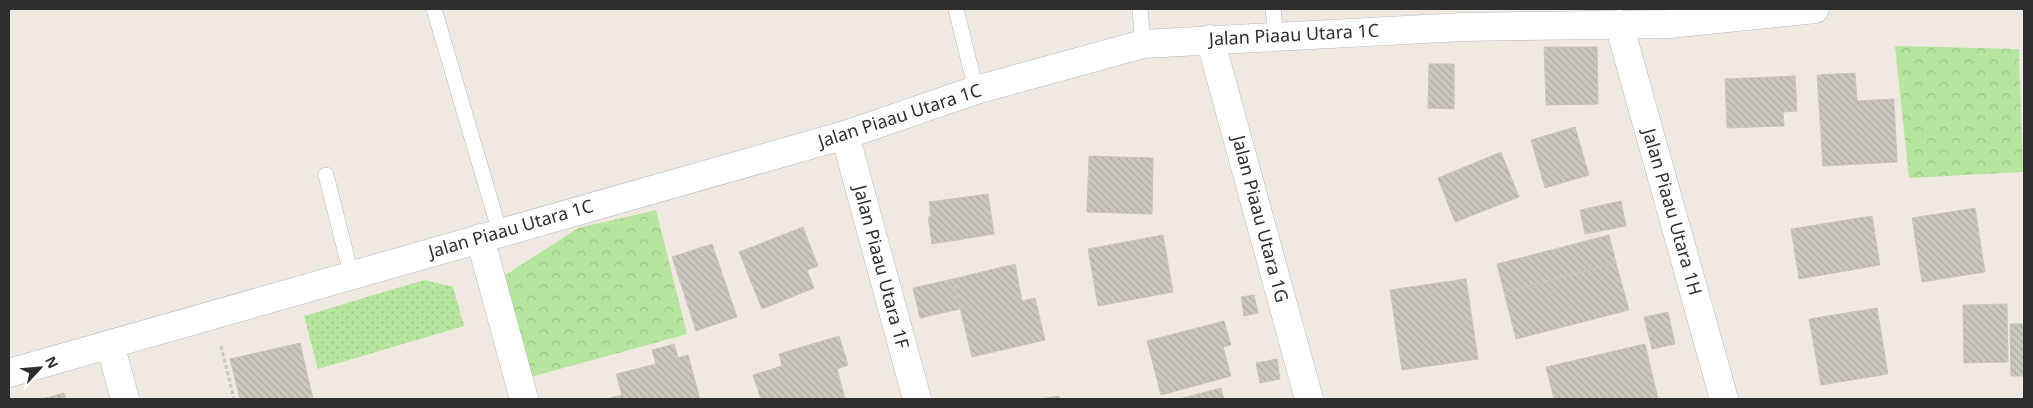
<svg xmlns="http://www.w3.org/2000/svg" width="2033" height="408" viewBox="0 0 2033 408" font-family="'Noto Sans',sans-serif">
<defs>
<pattern id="grass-dots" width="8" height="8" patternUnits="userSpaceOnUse" patternTransform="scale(1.25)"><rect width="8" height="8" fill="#b6e59e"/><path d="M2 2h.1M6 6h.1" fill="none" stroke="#9dc588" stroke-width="1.8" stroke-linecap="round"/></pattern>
<pattern id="forest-crowns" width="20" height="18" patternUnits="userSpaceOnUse" patternTransform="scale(1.25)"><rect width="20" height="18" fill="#b6e59e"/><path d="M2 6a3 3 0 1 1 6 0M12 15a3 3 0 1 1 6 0" fill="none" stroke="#9dc588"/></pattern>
<pattern id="building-back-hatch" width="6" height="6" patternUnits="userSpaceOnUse" patternTransform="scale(1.25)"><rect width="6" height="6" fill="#cbc7bf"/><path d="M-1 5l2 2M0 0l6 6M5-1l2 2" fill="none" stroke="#afaba4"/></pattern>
</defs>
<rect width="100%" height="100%" fill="#efe9e1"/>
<!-- grass -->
<path fill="url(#grass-dots)" d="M424,280L453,287L464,326L318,369L304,316Z"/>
<!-- forest -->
<path fill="url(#forest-crowns)" d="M1895,46L2019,49L2023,172L1909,178Z
M656,210L687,334L527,378L501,278L578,228Z"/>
<!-- building -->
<path fill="url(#building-back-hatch)" stroke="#cbc5ba" d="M1544,47H1597L1598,104L1546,105Z
M1429,64H1454V109L1428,108Z
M1855,73L1857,101L1894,99L1897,162L1823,166L1817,75Z
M1795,76L1797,111L1783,112L1784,126L1727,128L1725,79Z
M1575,127L1589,175L1545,188L1531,140Z
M1501,152L1519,197L1455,222L1438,178Z
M1089,156L1153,158L1152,214L1087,212Z
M988,194L994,234L932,244L928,217H931L929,202Z
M1621,201L1626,226L1585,234L1580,210Z
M1975,208L1985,272L1922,282L1912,218Z
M1872,216L1880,265L1799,279L1791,229Z
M803,227L818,266L807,270L814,288L762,309L739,252Z
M1163,235L1173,292L1098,306L1088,249Z
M1609,235L1616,263L1504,292L1497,264Z
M712,244L737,317L696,331L672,257Z
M1616,263L1629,310L1516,339L1504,292Z
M1015,264L1022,301L1035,298L1045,340L972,357L953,279Z
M953,279L960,309L920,318L913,288Z
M1466,279L1478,359L1402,370L1390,290Z
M1254,295L1258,313L1244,316L1241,297Z
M2007,304L2008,362L1964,363L1963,305Z
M1877,308L1888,374L1821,385L1809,319Z
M1668,312L1675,344L1652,349L1644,317Z
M1224,321L1231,345L1223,347L1231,376L1161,395L1147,341Z
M2010,324H2024V376H2011Z
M839,336L848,365L837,369L845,399H761L753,375L782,366L779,354Z
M300,343L313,399H240L230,359Z
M674,344L678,358L688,355L700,399H607L622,395L616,374L656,364L652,350Z
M1645,344L1658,399H1554L1546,367Z
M1277,359L1280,379L1260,383L1256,363Z
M1221,388L1224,399H1179Z
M64,393L66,399H42Z
M1059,396V399H1040Z"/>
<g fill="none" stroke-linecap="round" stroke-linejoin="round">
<defs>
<path id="service" d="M434,9L500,233
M956,9L976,90
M1140,9L1143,44
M1273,9L1276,36
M326,175L351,274"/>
<path id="minor" d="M1619,24L1724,399
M1210,39L1309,399
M845,135L917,399
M480,238L524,399
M110,344L125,399
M9,373L845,135L976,90L1143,44L1462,27L1669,24L1815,9"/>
</defs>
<!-- service casing -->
<use href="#service" stroke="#b4b7c1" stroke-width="16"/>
<!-- minor casing -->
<use href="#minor" stroke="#b4b7c1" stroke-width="29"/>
<!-- path -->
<path stroke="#c9c9c9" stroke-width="3" stroke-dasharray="4 2.5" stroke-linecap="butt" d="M221,346L234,399"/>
<!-- service -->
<use href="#service" stroke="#fff" stroke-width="15"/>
<!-- minor -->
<use href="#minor" stroke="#fff" stroke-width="28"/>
</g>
<g text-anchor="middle" stroke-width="4" stroke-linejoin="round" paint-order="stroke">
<!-- street labels -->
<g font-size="18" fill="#2e2e2e" stroke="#fff">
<text transform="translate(1294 35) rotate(-3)" y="6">Jalan Piaau Utara 1C</text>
<text transform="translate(900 116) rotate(-18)" y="6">Jalan Piaau Utara 1C</text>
<text transform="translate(1672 212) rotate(74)" y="6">Jalan Piaau Utara 1H</text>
<text transform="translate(1260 219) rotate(75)" y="6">Jalan Piaau Utara 1G</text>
<text transform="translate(511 229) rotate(-16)" y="6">Jalan Piaau Utara 1C</text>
<text transform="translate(881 267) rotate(75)" y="6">Jalan Piaau Utara 1F</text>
</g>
</g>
<!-- border -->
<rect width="2033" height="408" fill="none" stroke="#2e2e2e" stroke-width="20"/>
<!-- north arrow -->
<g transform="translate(40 368) rotate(64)" stroke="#ffffff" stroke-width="4" paint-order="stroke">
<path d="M0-4L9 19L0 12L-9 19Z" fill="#2e2e2e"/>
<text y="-8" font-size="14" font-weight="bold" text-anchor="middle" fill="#2e2e2e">N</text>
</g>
</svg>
